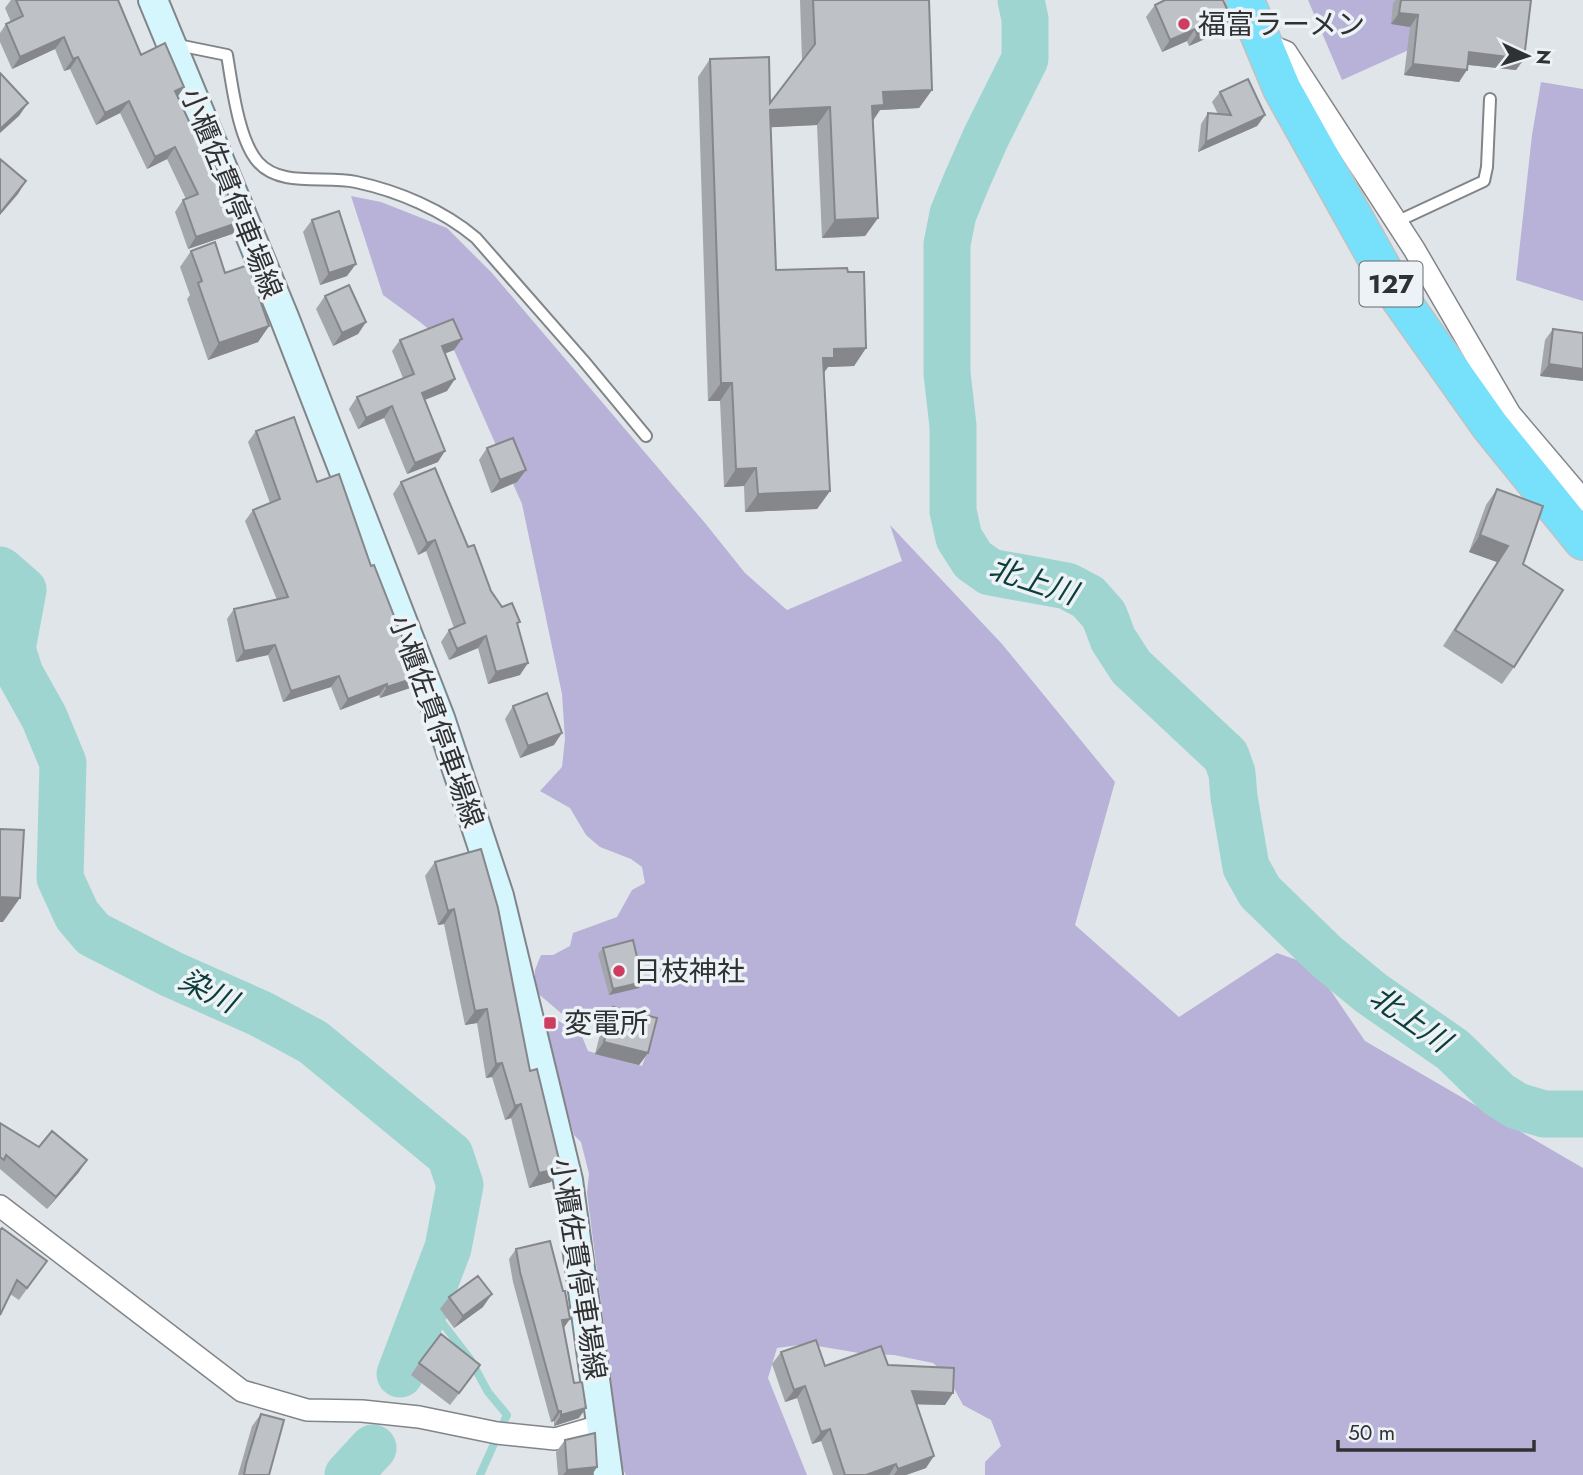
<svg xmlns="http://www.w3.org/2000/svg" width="1583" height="1475" viewBox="0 0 1583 1475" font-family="Jost,'Noto Sans JP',sans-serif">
<rect width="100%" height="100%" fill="#e0e5e9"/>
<!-- forest -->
<path fill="#b8b1d8" d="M1308,0H1520L1342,80Z
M1541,82L1583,89V301L1516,280L1532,135Z
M351,196L381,202L447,228L492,273L705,523L745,573L787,610L902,561L890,525L1002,644L1115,782L1075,925L1179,1017L1277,953L1314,966L1365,1041L1583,1168V1475H985V1462L1001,1446L991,1420L963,1405L948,1377L933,1363L894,1355L859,1353L806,1344L777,1348L768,1378L807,1475H626L622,1467L587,1193L589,1174L581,1142L574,1135L566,1107L552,1073L544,1028L555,1019L581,1034L588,1051L642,1066L653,1037L647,1023L613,1014L594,1012L579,1021L561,1013L535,991V970L541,955H553L570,946L573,933L617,917L632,890L645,883L642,867L631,859L600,847L586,835L570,808L540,791L562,767L565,739L562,694L522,504L454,350L420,322L383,295Z"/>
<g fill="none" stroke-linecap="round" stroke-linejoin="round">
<!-- stream -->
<path stroke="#9fd5d0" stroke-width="8" d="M427,1303L470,1359L488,1392L507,1415L480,1475"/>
<!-- river -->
<path stroke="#9fd5d0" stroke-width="47" d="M1021,0L1025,19V59L986,137L967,180L953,214L947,244V373L953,426V511L959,538L973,560L990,572L1067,586L1088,597L1104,615L1113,639L1131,667L1226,756L1232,773L1234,797L1246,867L1260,892L1326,956L1371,993L1453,1050L1498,1094L1517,1106L1544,1114H1583
M0,570L23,590L12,649L20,674L44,717L63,763L60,878L77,915L93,934L171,974L261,1014L313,1042L450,1155L460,1185L448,1248L400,1374
M348,1475L373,1448"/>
<defs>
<path id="lane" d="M173,44L227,55C232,84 238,139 258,162C281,188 325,175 356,182C398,191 443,210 476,238L583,360L646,436
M1396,222L1484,181L1487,167L1490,99"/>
<path id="street" d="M1261,42L1286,52L1414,249L1510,414L1583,500
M0,1206L242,1391L307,1410L362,1411L419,1417L497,1433L555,1439L603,1425"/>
<path id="secondary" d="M153,0L284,317L440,718L499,896L568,1180L608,1475"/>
<path id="highway" d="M1245,0L1282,89L1396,293L1490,426L1583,541"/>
</defs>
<!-- lane casing -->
<use href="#lane" stroke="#818589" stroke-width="14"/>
<!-- street casing -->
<use href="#street" stroke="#818589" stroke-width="24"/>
<!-- secondary casing -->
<use href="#secondary" stroke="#818589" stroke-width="32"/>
<!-- highway casing -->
<use href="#highway" stroke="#c1c1c2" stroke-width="40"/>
<!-- lane -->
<use href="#lane" stroke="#fff" stroke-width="10"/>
<!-- street -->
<use href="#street" stroke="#fff" stroke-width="21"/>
<!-- secondary -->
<use href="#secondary" stroke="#d6f6fe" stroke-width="28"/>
<!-- highway -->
<use href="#highway" stroke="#77e0fa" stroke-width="37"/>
</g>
<!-- wall -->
<path fill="#a3a6aa" d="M11,0H118L141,55L184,87L178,96L200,145L240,222L232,234L188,249L175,212L183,200L186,199L167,159L147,169L120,113L96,125L70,69L64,71L55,49L12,69L0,42V33L6,24L11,22L5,8Z
M800,0H929L932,90L919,108L880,110L873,121L878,218L865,236L822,238L817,125L771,127L776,270L866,348L854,366L828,367L824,373L830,491L817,509L745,512L744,486L724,487L720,401H708L698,77L710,59L770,103L802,61Z
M1396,0H1531L1524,59L1516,70L1468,65L1459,82L1404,75L1410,27L1391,24L1393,3Z
M1155,5L1231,18L1223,31L1189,46L1187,41L1162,52L1146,17Z
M1220,92L1265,115L1257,126L1198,152L1201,124L1208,113L1218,114L1212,102Z
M312,220L347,276L320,285L303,232Z
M191,251L225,273L269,326L258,342L208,360L187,299L190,295L180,267Z
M325,296L366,322L358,334L333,346L316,309Z
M1553,329L1583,333V381L1540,376L1545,340Z
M400,340L454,350L445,353L447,391L425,400L438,462L407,474L384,418L358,429L349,409L357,397L403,378L392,351Z
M256,431L317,482L410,688L380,698L379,695L340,710L331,687L283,702L268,655L236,662L227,619L234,609L277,600L245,521L253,510L270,503L248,442Z
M487,448L526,470L517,482L491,493L479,460Z
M401,482L468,547L491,591L502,607L518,624L520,675L488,684L478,648L449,660L441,642L449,630L454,628L426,551L418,555L393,494Z
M1497,489L1523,564L1514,667L1502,684L1443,646L1497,562L1469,552L1486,505Z
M513,706L554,745L520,758L505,719Z
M481,849L551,1182L529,1188L511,1118L505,1120L492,1077L486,1078L477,1023L465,1025L444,924L438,925L425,876L435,862Z
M603,948L639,988L609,995L598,954Z
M613,1007L648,1053L639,1065L595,1054L604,1019Z
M0,1123L79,1172L47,1209L0,1169Z
M0,1230L47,1261L19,1300L10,1294Z
M516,1249L563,1328L574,1383L579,1418L554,1426V1421L551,1422L513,1282L509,1259Z
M449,1297L483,1307L454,1328L440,1309Z
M781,1352L825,1366L888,1365L945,1405L916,1404L926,1468L906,1475H833L821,1441L812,1444L797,1398L785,1402L772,1364Z
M419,1363L472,1377L450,1405L411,1375Z
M261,1414L269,1475H238L252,1426Z
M565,1440L592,1475H558L556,1452Z"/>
<!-- shaded-wall -->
<path fill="#85878b" d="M1399,13L1418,15L1410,27L1391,24Z
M1231,18L1223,31L1189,46L1197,34Z
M1195,29L1187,41L1162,52L1170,40Z
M64,37L55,49L12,69L20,57Z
M1469,52L1524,59L1516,70L1461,64Z
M78,57L70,69L64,71L73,59Z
M1413,64L1467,70L1459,82L1404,75Z
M184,87L176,99L175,91Z
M932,90L919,108L880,110L871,123L872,106L883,92Z
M129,101L120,113L96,125L105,113Z
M28,103L19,116L0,133V129Z
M830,107L817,125L758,128L770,110Z
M1265,115L1257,126L1198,152L1206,142Z
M175,147L167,159L147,169L155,157Z
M26,181L18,194L0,215V213Z
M878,218L865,236L822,238L835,220Z
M240,222L232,234L188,249L196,237Z
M356,264L347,276L320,285L329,273Z
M366,322L358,334L333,346L342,333Z
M269,326L258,342L208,360L219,343Z
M462,339L454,350L434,358L442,346Z
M866,348L854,366L828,367L821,376L823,358L834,349Z
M1549,364L1583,369V381L1540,376Z
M455,379L447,391L414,404L422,393Z
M721,383H732L720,401H708Z
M392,406L384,418L358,429L366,418Z
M445,451L438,462L407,474L415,463Z
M756,468L744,486L724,487L736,469Z
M526,470L517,482L491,493L500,480Z
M830,491L817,509L745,512L758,494Z
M1480,535L1508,546L1497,562L1469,552Z
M435,540L426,551L418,555L427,543Z
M486,636L478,648L449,660L457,649Z
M275,645L268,655L236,662L244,651Z
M528,663L520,675L488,684L496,672Z
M339,676L331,687L283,702L291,691Z
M418,677L410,688L380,698L387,687Z
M387,684L379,695L340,710L348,699Z
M562,733L554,745L520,758L528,746Z
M0,897L20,898L3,922H0Z
M454,909L444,924L438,925L448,911Z
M643,982L639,988L609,995L613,989Z
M487,1009L477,1023L465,1025L475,1011Z
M604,1042L648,1053L639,1065L595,1054Z
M502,1063L492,1077L486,1078L496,1064Z
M521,1104L511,1118L505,1120L515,1106Z
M87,1160L79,1172L47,1209L56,1197Z
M561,1168L551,1182L529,1188L539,1173Z
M492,1294L483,1307L454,1328L463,1316Z
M570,1319L563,1329L562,1320Z
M805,1386L797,1398L785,1402L794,1390Z
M912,1391L953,1393L945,1405L903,1404Z
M586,1408L579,1418L554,1426L561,1415Z
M558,1411H561L554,1421L551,1422Z
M830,1429L821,1441L812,1444L821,1432Z
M934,1456L926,1468L906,1475H894L898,1469Z
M896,1464L889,1475H866Z
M597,1467L592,1475H563L567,1470Z"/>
<!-- building -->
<path fill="#bec1c6" stroke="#85878b" stroke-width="2" d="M16,0H118L141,55L165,43L184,87L175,91L200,145L205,142L240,222L196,237L183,200L198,194L175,147L155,157L129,101L105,113L78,57L73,59L64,37L20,57L6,24L23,16Z
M813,0H929L932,90L883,92L884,105L872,106L878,218L835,220L830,107L770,110L776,270L847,268L848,272H864L866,348L834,349V358H823L830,491L758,494L756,468L736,469L732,383H721L710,59L769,57L770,103L815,44Z
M1165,0H1223L1231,18L1197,34L1195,29L1170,40L1155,5Z
M1401,0H1531L1524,59L1469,52L1467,70L1413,64L1418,15L1399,13Z
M0,73L28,103L0,129Z
M1248,79L1265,115L1206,142L1208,113L1231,115L1220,92Z
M0,159L26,181L0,213Z
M339,211L356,264L329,273L312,220Z
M215,242L225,273L248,265L269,326L219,343L198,283L202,281L191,251Z
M349,285L366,322L342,333L325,296Z
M453,319L462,339L442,346L455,379L422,393L445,451L415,463L392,406L366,418L357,397L414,374L400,340Z
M1553,329L1583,333V369L1549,364Z
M294,417L317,482L339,474L371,566L374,565L418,677L387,687V684L348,699L339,676L291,691L275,645L244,651L234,609L288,597L253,510L280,499L256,431Z
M513,438L526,470L500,480L487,448Z
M435,468L468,547L474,545L491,591L502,607L512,603L520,622L517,623L528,663L496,672L486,636L457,649L449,630L465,623L435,540L427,543L401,482Z
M1497,489L1543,506L1523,564L1563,590L1514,667L1455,630L1508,546L1480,535Z
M547,693L562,733L528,746L513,706Z
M0,829L24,830L20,898L0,897Z
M481,849L498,908L530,1071L537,1069L561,1168L539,1173L521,1104L515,1106L502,1063L496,1064L487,1009L475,1011L454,909L448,911L435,862Z
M633,940L643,982L613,989L603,948Z
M613,1007L657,1018L648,1053L604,1042Z
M0,1123L39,1147L52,1131L87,1160L56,1197L6,1155L4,1160L0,1157Z
M2,1228L47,1261L27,1288L17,1280L0,1315V1230Z
M550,1241L563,1291H565L570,1319L562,1320L574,1383L582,1382L586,1408L561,1415V1411H558L520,1272L516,1249Z
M478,1276L492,1294L463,1316L449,1297Z
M441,1334L480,1365L459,1393L419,1363Z
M816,1340L825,1366L881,1346L888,1365L954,1368L953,1393L912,1391L934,1456L898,1469L896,1464L866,1475H845L830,1429L821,1432L805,1386L794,1390L781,1352Z
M261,1414L284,1420L269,1475H244L246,1464Z
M595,1433L597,1467L567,1470L565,1440Z"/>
<!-- markers -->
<g fill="#cd3d5f" stroke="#edf2f6" stroke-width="2.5">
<circle cx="1184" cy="24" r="7"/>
<circle cx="619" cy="971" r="7"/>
<rect x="543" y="1016" width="14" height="14" rx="3.5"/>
</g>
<g text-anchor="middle" stroke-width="7" stroke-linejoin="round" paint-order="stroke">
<!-- shield labels -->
<rect fill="#edf2f6" stroke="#686b6d" stroke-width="2" x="1359.5" y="261.5" width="63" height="45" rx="5"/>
<g font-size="26" font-weight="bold" fill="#2f3132">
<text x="1391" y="293">127</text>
</g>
<!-- poi labels -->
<g font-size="28" fill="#2f3132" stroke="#edf2f6" text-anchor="start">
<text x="1198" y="34">福富ラーメン</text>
<text x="633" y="981">日枝神社</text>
<text x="564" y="1033">変電所</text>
</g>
<!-- street labels -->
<g font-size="28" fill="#2f3132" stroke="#edf2f6">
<text transform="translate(232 193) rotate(68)" y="10">小櫃佐貫停車場線</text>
<text transform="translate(437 721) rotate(70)" y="10">小櫃佐貫停車場線</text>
<text transform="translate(579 1269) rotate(81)" y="10">小櫃佐貫停車場線</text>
</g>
<!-- water labels -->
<g font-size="30" font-style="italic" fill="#0b3e3b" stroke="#edf2f6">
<text transform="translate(1033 581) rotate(18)" y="10">北上川</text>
<text transform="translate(208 991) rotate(26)" y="10">染川</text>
<text transform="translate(1410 1019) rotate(35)" y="10">北上川</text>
</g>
</g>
<!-- north arrow -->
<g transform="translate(1527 56) rotate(94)" stroke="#edf2f6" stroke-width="5" paint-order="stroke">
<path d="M0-5L12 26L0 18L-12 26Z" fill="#2f3132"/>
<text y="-10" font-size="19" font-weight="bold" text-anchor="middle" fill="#2f3132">N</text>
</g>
<!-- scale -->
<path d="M1338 1440v10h196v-10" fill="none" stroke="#2f3132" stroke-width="3.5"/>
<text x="1348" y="1440" font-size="21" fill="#2f3132" stroke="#edf2f6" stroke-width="5" paint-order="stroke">50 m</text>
</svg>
